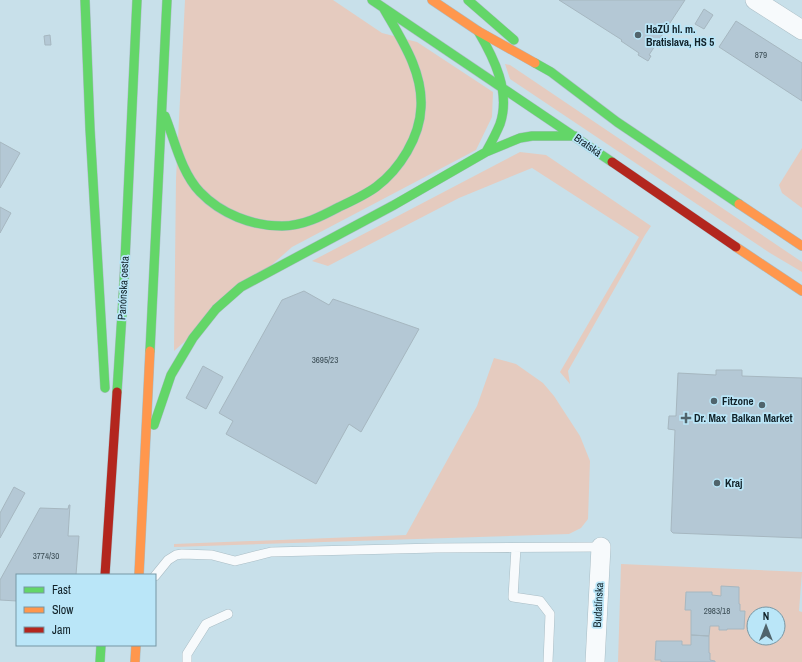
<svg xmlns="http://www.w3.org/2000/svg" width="802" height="662" viewBox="0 0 802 662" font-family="'Archivo Narrow',sans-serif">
<rect width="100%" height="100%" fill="#c8e0ea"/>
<!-- green -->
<path fill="#e5cbbf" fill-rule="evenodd" d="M185,0H333L382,33L417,42L493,92L492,117L476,150L292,247L174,351L176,179Z
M505,64L510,65L802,262V272L770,253L510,79Z
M802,148V208L782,193L779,185Z
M520,152L546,155L651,226L645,235L568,371L570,384L560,372L639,237L532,168L459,198L328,266L312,261Z
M494,358L516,364L543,383L554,396L580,436L590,461L588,519L581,528L569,534L174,547V544L406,535L477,406Z
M621,564L802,572L799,611L802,612V662H618ZM754,614H778V638H754Z"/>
<!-- building -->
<path fill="#b4c8d5" stroke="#a6b7c0" d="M559,0H685L649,55L651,56L648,61L638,55L639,53L621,41L622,40Z
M704,9L713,15L704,29L695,24Z
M736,21L802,63V101L719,47Z
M50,35L51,45H45L44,36Z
M0,142L20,153L0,188Z
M0,207L11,213L0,233Z
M304,291L329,305L333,299L419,329L361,432L349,424L316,484L226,434L233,421L219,413L282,300Z
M203,366L223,377L206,409L186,398Z
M716,370H742V376L802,378V538L673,533L671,531L675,430L668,429L669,416H676L678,373L716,375Z
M14,487L25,493L0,538V513Z
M69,505H70L68,536H79L76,575H17V601L0,600V580L40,508L68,509Z
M721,586L739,587V604H740V611H745L744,629H727V630H719V626H710L709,636L691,635V610H685L686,592H712V595L721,596Z
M691,635L709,636V653H710V660L715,661V662H661V660H655L656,641H682V645H691Z"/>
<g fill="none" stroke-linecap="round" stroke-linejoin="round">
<defs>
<path id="lane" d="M516,548L513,597L540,601L550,614L548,662
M155,576L168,560L176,555L182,554L212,555L235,561L271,552L436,548L601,547
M187,662V654L206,624L228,614"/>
<path id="street" d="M755,0L802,30
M595,662L601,547"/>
<path id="fast" d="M85,0L90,129L105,388
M372,0L612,162
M468,0L514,40
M478,31C494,58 511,92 500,124C496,134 491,143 486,152
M535,63L551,72L617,122L739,204
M165,116C175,141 181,172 200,192C221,214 252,226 282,226C303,226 322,216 339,207C352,201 365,195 376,187C400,169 420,137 421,107C423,71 401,39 384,9
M150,351L167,0
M117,392L124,282L137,0
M154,425L171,375L193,338L216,309L241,287L394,205L486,152L520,138L532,136H575
M100,662L101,645"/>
<path id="slow" d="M432,0L478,31L535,63
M739,204L802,246
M736,247L802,291
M139,575L150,351
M135,662L136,645"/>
<path id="jam" d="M612,162L736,247
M105,575L117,392"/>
</defs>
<!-- lane casing -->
<use href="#lane" stroke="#aabdc5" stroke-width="10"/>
<!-- street casing -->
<use href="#street" stroke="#aabdc5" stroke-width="20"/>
<!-- fast casing -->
<use href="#fast" stroke="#aabdc5" stroke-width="10"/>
<!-- slow casing -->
<use href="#slow" stroke="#aabdc5" stroke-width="10"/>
<!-- jam casing -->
<use href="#jam" stroke="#aabdc5" stroke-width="10"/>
<!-- lane -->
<use href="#lane" stroke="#f7fafc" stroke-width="9"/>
<!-- street -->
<use href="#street" stroke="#f7fafc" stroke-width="19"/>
<!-- fast -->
<use href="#fast" stroke="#63d668" stroke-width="9"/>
<!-- slow -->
<use href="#slow" stroke="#ff974d" stroke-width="9"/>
<!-- jam -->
<use href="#jam" stroke="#b3261e" stroke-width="9"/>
</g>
<!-- markers -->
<g fill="#50646c" stroke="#bae6f8" stroke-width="1.5">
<circle cx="638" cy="35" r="4"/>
<circle cx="714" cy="401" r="4"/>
<circle cx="762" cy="405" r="4"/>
<path d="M684 412h4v4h4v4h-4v4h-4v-4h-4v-4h4z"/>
<circle cx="717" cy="483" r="4"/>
</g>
<g text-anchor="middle" stroke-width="3.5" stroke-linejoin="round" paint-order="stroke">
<!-- number labels -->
<g font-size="9" fill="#3c4e56">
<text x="761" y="58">879</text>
<text x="325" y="363">3695/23</text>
<text x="46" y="559">3774/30</text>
<text x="717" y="614">2983/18</text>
</g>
<!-- poi labels -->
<g font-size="11" font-weight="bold" fill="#102128" stroke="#bae6f8" text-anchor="start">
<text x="646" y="33">HaZÚ hl. m.<tspan x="646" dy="13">Bratislava, HS 5</tspan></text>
<text x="722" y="405">Fitzone</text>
<text x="694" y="422">Dr. Max</text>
<text x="762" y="422" text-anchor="middle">Balkan Market</text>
<text x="725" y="487">Kraj</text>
</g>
<!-- street labels -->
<g font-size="11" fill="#102128" stroke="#bae6f8">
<text transform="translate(588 145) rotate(35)" y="4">Bratská</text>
<text transform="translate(123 288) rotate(-87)" y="4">Panónska cesta</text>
<text transform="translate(598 605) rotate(-87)" y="4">Budatínska</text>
</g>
</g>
<!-- legend -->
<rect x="16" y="574" width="140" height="72" fill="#bae6f8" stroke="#7697a5"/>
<rect x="24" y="587" width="20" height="6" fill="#63d668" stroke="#7697a5"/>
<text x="52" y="594" font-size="12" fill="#102128">Fast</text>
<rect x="24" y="607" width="20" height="6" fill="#ff974d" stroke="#7697a5"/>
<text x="52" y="614" font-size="12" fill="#102128">Slow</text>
<rect x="24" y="627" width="20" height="6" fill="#b3261e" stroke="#7697a5"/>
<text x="52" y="634" font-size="12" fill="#102128">Jam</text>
<!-- north arrow -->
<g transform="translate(766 626)"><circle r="19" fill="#bae6f8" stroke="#7697a5"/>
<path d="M0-3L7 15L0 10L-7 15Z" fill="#50646c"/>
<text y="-6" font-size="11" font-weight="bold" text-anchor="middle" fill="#102128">N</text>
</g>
</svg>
